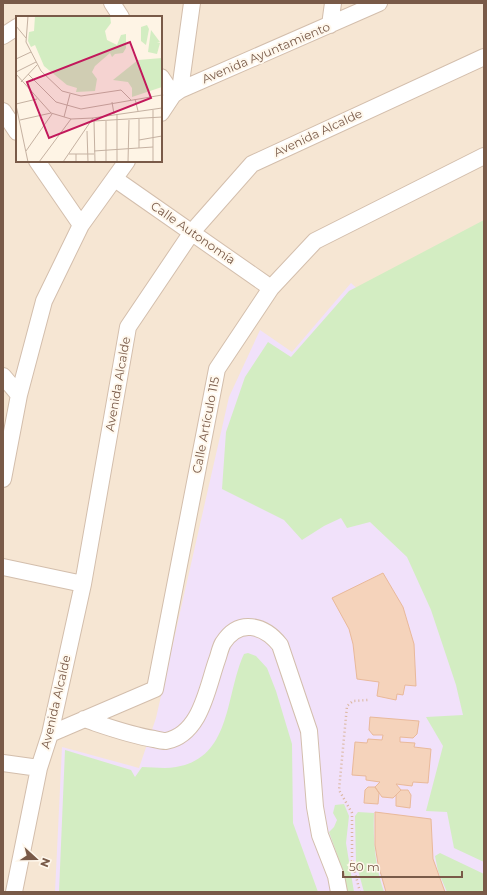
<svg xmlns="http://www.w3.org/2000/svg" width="487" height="895" viewBox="0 0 487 895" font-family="Montserrat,sans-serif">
<rect width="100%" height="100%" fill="#fef4e5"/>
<!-- residential -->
<path fill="#f6e6d3" d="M3,3H362L161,104V17H17V161H119L73,224L18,381L3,376Z
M367,3H484V892H3V456L40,299L122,161H161V108Z
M3,378L18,383L3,446Z"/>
<!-- education -->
<path fill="#f1e1fa" d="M351,283L413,339L484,390V892H55L62,747L139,768L156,718L229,397L260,330L292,352Z"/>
<!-- green -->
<path fill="#d3edc2" d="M484,220V862L454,848L447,812L426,811L443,746L426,717L463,715L456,685L431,610L407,557L370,522L347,528L341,518L324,526L302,540L284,520L222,489L226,432L245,377L268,342L291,357L349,291Z
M248,653L256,656L267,668L276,691L292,744L293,823L318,892H59L65,750L131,770L135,777L142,767C153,767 165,769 176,767C232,758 225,695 244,654Z
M344,804L349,816L346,843L354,892H347L344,874L329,832L334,827L337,820L333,813L335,805Z
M358,812L374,813C373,841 375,865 384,892H364L356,863L355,816Z
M440,853L484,874V892H447L438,871L435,856Z"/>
<!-- building -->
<path fill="#f5d3bb" stroke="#e9b99a" d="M383,573L403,607L414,644L416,686L405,685L403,695L397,694L396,700L377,696L379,682L357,679L353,644L349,629L332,598Z
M370,717L419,721L417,734L413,738L400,737V742L415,743L414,747L431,749L428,783L413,782L412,786L396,784L401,790L393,798L382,797L375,787L380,782L366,780V776L352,775L355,742L367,743L368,739L382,740L383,735H373L369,730Z
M368,787H375L379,793L378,804L364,803L365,790Z
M401,790H408L411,795L410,808L396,806V795Z
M375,812L431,819L433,859L445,892H386L378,864L375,845Z"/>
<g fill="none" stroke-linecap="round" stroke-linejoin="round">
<defs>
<path id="minor" d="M112,3L121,17
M330,25L333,3
M3,36L17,27
M161,77L173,95
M180,90L192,3
M3,111L17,132
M161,113L173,95L180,90L379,3
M37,161L81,225
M115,179L271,288
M3,376L19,395
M3,479L19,395L44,301L81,225L127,161
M3,567L83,584
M84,719C108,727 129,735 154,739C158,740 163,741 166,741C201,734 207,688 217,660C219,655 220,648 223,643C239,618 264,625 280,645L309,731L315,807L320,835L336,876L339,892
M50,734L155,689L217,369L271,288L315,241L484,156
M3,763L39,768
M14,892L39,768L50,734L83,584L128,327L192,232L252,164L484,57"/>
</defs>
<!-- minor casing -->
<use href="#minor" stroke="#d3beac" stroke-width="18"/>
<!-- path -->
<path stroke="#dab69d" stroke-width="2.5" stroke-dasharray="1 3" stroke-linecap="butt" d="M360,892L352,861V813L339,790L347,706L353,701L368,700"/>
<!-- minor -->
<use href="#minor" stroke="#fff" stroke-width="16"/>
</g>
<g text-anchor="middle" stroke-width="4" stroke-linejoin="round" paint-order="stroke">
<!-- street labels -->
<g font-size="12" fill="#795a48" stroke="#fff8ed">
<text transform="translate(266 53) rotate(-23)" y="4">Avenida Ayuntamiento</text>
<text transform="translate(318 133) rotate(-25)" y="4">Avenida Alcalde</text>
<text transform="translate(193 233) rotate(35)" y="4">Calle Autonomía</text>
<text transform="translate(118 384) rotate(-80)" y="4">Avenida Alcalde</text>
<text transform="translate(206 425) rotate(-79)" y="4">Calle Artículo 115</text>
<text transform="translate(56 702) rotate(-77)" y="4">Avenida Alcalde</text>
</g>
</g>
<!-- overview -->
<g transform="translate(16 16)">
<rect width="146" height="146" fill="#fef4e5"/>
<path d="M19,0H94L95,7L89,15L91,24L101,29L105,19L110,18V32L107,37L99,38L96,41L94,37L79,50L76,56L81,63L79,75L60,76L61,72L51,69L28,50L19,29L15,31L12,25L13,16L18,15ZM131,9L133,13L130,29L125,25V11ZM135,14L144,26H141L144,27L141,38L132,36ZM146,42V71L116,81V72L112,66L97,64L122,44Z" fill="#d3edc2"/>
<path fill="none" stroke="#c5b1a1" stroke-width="1" d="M12,0L10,26L25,55L46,75L65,80L105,74L115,84M0,10L10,22M0,43L15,36M0,56L20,46M0,58L35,97L55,103L77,102L146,92M12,58L40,86L65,93L146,79M5,66L21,49M119,83L122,95M96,86L98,98M0,88L21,83M0,89L12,146M137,94V146M101,98V146M48,101L54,78M123,103V132M4,104L35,97M78,105L146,101M78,105L79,146M90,105V146M71,115L72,146M123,124L146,120M10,135L36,98M78,135L137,131M53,138H60V146M60,138H78M23,146L55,103M47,146L77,102M112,146L113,104"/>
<path fill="#c2185b" fill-opacity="0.15" stroke="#c2185b" stroke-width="2" d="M114,26L135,82L33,122L11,66Z"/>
<rect width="146" height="146" fill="none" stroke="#795a48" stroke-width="2"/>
</g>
<!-- border -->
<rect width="487" height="895" fill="none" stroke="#795a48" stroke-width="8"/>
<!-- north arrow -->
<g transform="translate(36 859) rotate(111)" stroke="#fff8ed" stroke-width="3" paint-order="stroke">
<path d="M0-3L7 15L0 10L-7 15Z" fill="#795a48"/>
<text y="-6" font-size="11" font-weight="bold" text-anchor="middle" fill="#795a48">N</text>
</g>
<!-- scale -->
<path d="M343 871v6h119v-6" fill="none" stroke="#795a48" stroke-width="2"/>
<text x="349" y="871" font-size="12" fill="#795a48" stroke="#fff8ed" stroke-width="3" paint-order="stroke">50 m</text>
</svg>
